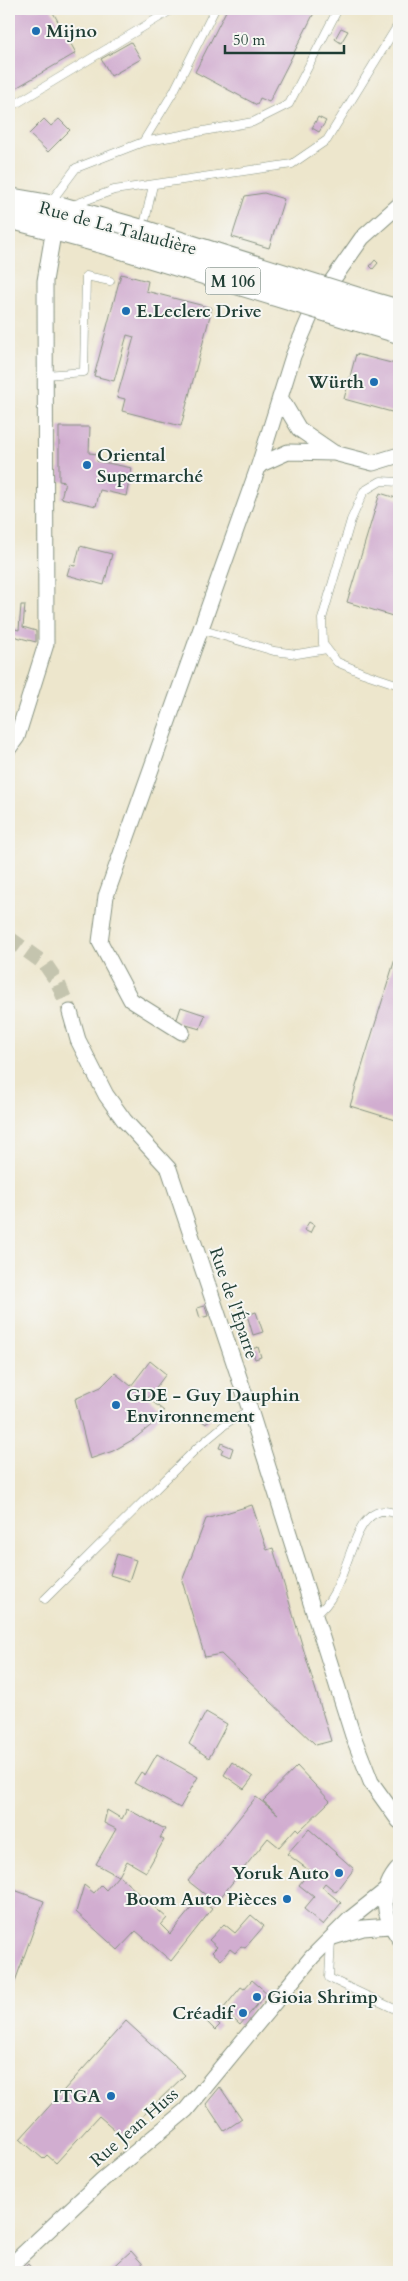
<svg xmlns="http://www.w3.org/2000/svg" width="408" height="2281" viewBox="0 0 408 2281" font-family="Cardo,serif">
<rect width="100%" height="100%" fill="#f6f6f2"/>
<filter id="ink" filterUnits="userSpaceOnUse"><feTurbulence type="fractalNoise" baseFrequency=".02" numOctaves="2"/><feDisplacementMap in="SourceGraphic" scale="10" xChannelSelector="R" yChannelSelector="G"/><feConvolveMatrix kernelMatrix="1 2 1 2 8 2 1 2 1" color-interpolation-filters="sRGB"/></filter>
<filter id="wash" filterUnits="userSpaceOnUse"><feTurbulence type="fractalNoise" baseFrequency=".0096" numOctaves="4" result="noise"/><feDisplacementMap in="SourceGraphic" scale="20" xChannelSelector="R" yChannelSelector="G"/><feGaussianBlur stdDeviation="1.12" result="paint"/><feColorMatrix in="noise" values="0 0 0 0 0 0 0 0 0 0 0 0 0 0 0 0 0 1.4 0 .05"/><feComposite in="paint" operator="in"/></filter>
<g filter="url(#wash)">
<rect width="100%" height="100%" fill="#ede6cc"/>
<!-- grass -->
<path fill="#abbc60" stroke="#657c4a" d="M399,1883V1921C393,1909 393,1896 399,1883Z"/>
<g id="blocks">
<!-- building -->
<path fill="#d1add0" d="M9,9H51L76,53L9,92Z
M227,9H316L269,102L260,98L257,105L195,72Z
M341,28L348,31L341,43L335,39Z
M131,42L141,59L111,76L101,59Z
M318,117L326,121L319,132L312,128Z
M44,119L51,126L59,119L70,130L48,152L29,134Z
M264,193L284,199L269,248L232,237L245,196Z
M375,260L378,263L373,269L370,266Z
M121,274L148,281L146,291L212,308L181,426L122,411L125,399L117,397L134,337L127,335L114,381L94,376Z
M356,354L399,365V414L344,399Z
M59,427H90L89,453L98,454L97,461L132,468L126,496L100,490L96,506L61,498L65,482L59,481Z
M380,493L399,499V618L347,602Z
M80,546L112,554L104,585L67,575L70,565L75,566Z
M21,605H25L23,627L36,631V642L9,635V617L14,618L11,628L19,630Z
M399,946V1121L350,1106Z
M181,1007L205,1015L200,1029L176,1022Z
M309,1222L314,1225L310,1233L304,1230Z
M205,1306L208,1316L200,1318L197,1308Z
M256,1312L263,1332L253,1335L247,1315Z
M258,1347L261,1357L255,1359L252,1349Z
M150,1361L166,1374L148,1398L164,1411L154,1423L134,1439L113,1451L90,1459L75,1399L101,1387L115,1373L131,1386Z
M208,1413L212,1416L206,1424L201,1420Z
M221,1443L233,1448L230,1457L221,1453L223,1449L219,1448Z
M252,1505L267,1550L273,1548L331,1741L316,1745L221,1654L205,1657L182,1581L206,1519Z
M117,1554L136,1560L129,1581L110,1575Z
M206,1712L227,1724L209,1758L189,1744Z
M157,1754L198,1777L180,1808L134,1783L141,1772L145,1775Z
M232,1762L253,1777L244,1789L224,1775Z
M297,1766L330,1801L299,1831L296,1828L279,1847L268,1838L216,1903L188,1881L256,1797L278,1814L263,1801Z
M127,1809L165,1829L160,1838L164,1840L146,1872L127,1861L119,1876L167,1918L161,1925L170,1934L199,1899L212,1909L171,1961L136,1931L118,1950L76,1912L84,1885L94,1893L101,1885L106,1890L118,1876L96,1864L116,1829L104,1823L107,1810L122,1819Z
M309,1829L354,1869L336,1892L325,1883L322,1887L341,1903L323,1925L304,1909L314,1897L299,1885L310,1871L287,1854Z
M9,1888L44,1901L9,1998Z
M251,1915L264,1926L245,1948L241,1946L235,1953L230,1949L221,1960L212,1952L217,1947L209,1940L224,1924L235,1933Z
M252,1980L267,1993L240,2025L223,2009L241,1987L244,1989Z
M210,2016L220,2025L215,2030L206,2021Z
M126,2021L185,2075L122,2136L99,2116L56,2163L47,2155L43,2159L20,2139Z
M220,2087L242,2119L224,2131L206,2104Z
M131,2251L148,2270L146,2272H108Z
M28,2264L33,2270L19,2272Z"/>
</g>
</g>
<g filter="url(#ink)">
<use href="#blocks" fill-opacity="0" stroke="#869280" stroke-width="1"/>
<g fill="none" stroke-linecap="round" stroke-linejoin="round">
<!-- street-tunnel -->
<path stroke="#c4c4ae" stroke-width="15" stroke-dasharray="15 8" stroke-linecap="butt" d="M9,938L45,964L58,983L70,1012"/>
<defs>
<path id="lane" d="M9,108L173,9
M143,142L174,91L215,9
M50,203L76,168L143,142L253,122L289,104L338,9
M73,205L114,190L292,164L327,140L399,23
M143,230L153,185
M46,375L84,372L86,276L110,281
M399,482L381,481L364,491L351,520L322,619L323,644L337,662L363,673L399,685
M200,629L274,651L297,654L327,649
M45,1599L198,1447L228,1422L250,1410
M315,1615C348,1594 348,1525 376,1513C384,1509 392,1512 399,1515
M331,1940L329,1978L399,2011"/>
<path id="street" d="M280,397L299,429L334,453
M259,465L288,452L334,453L373,463L399,455
M9,748L17,737L46,644L45,281L54,228
M70,1012L78,1040L106,1095L124,1120L169,1169L250,1410L353,1736L371,1782L399,1821
M182,1032L131,1000L100,942L106,896L259,465L293,356L315,305L362,238L399,205
M399,1868C379,1890 382,1915 399,1938
M333,1937L363,1928L390,1926
M9,2267L102,2180L186,2110L312,1957L351,1918L385,1891"/>
<path id="primary" d="M9,200L61,209L142,232
M9,216L109,243
M371,304L399,312
M358,319L399,331"/>
</defs>
<!-- lane casing -->
<use href="#lane" stroke="#869280" stroke-width="9"/>
<!-- street casing -->
<use href="#street" stroke="#869280" stroke-width="17"/>
<!-- primary casing -->
<use href="#primary" stroke="#869280" stroke-width="26"/>
<!-- lane -->
<use href="#lane" stroke="#fff" stroke-width="8"/>
<!-- street -->
<use href="#street" stroke="#fff" stroke-width="15"/>
<!-- primary -->
<use href="#primary" stroke="#fff" stroke-width="24"/>
<defs>
<path id="primary-bridge" d="M142,232L371,304
M109,243L358,319"/>
</defs>
<!-- primary-bridge casing -->
<use href="#primary-bridge" stroke="#869280" stroke-width="26" stroke-linecap="butt"/>
<!-- primary-bridge -->
<use href="#primary-bridge" stroke="#fff" stroke-width="24"/>
</g>
</g>
<!-- markers -->
<g fill="#1f6fb2" stroke="#f6f6f2" stroke-width="2">
<circle cx="36" cy="31" r="5"/>
<circle cx="126" cy="311" r="5"/>
<circle cx="374" cy="382" r="5"/>
<circle cx="87" cy="465" r="5"/>
<circle cx="116" cy="1405" r="5"/>
<circle cx="339" cy="1873" r="5"/>
<circle cx="287" cy="1899" r="5"/>
<circle cx="257" cy="1997" r="5"/>
<circle cx="243" cy="2013" r="5"/>
<circle cx="111" cy="2096" r="5"/>
</g>
<g text-anchor="middle" stroke-width="4" stroke-linejoin="round" paint-order="stroke">
<!-- shield labels -->
<rect fill="#f6f6f2" stroke="#60746d" stroke-width="1" x="205.5" y="267.5" width="55" height="27" rx="4"/>
<g font-size="16" font-weight="bold" fill="#1f3d34">
<text x="233" y="287">M 106</text>
</g>
<!-- poi labels -->
<g font-size="18" font-weight="bold" fill="#1f3d34" stroke="#f6f6f2" text-anchor="start">
<text x="46" y="37">Mijno</text>
<text x="136" y="317">E.Leclerc Drive</text>
<text x="364" y="388" text-anchor="end">Würth</text>
<text x="97" y="461">Oriental<tspan x="97" dy="21">Supermarché</tspan></text>
<text x="126" y="1401">GDE - Guy Dauphin<tspan x="126" dy="21">Environnement</tspan></text>
<text x="329" y="1879" text-anchor="end">Yoruk Auto</text>
<text x="277" y="1905" text-anchor="end">Boom Auto Pièces</text>
<text x="267" y="2003">Gioia Shrimp</text>
<text x="233" y="2019" text-anchor="end">Créadif</text>
<text x="101" y="2102" text-anchor="end">ITGA</text>
</g>
<!-- street labels -->
<g font-size="18" fill="#1f3d34" stroke="#f6f6f2">
<text transform="translate(118 228) rotate(15)" y="6">Rue de La Talaudière</text>
<text transform="translate(234 1303) rotate(71)" y="6">Rue de l'Éparre</text>
<text transform="translate(134 2127) rotate(-41)" y="6">Rue Jean Huss</text>
</g>
</g>
<!-- margin -->
<rect width="408" height="2281" fill="none" stroke="#f6f6f2" stroke-width="30"/>
<!-- scale -->
<path d="M225 45v8h119v-8" fill="none" stroke="#1f3d34" stroke-width="2.5"/>
<text x="233" y="45" font-size="15" fill="#1f3d34" stroke="#f6f6f2" stroke-width="4" paint-order="stroke">50 m</text>
</svg>
